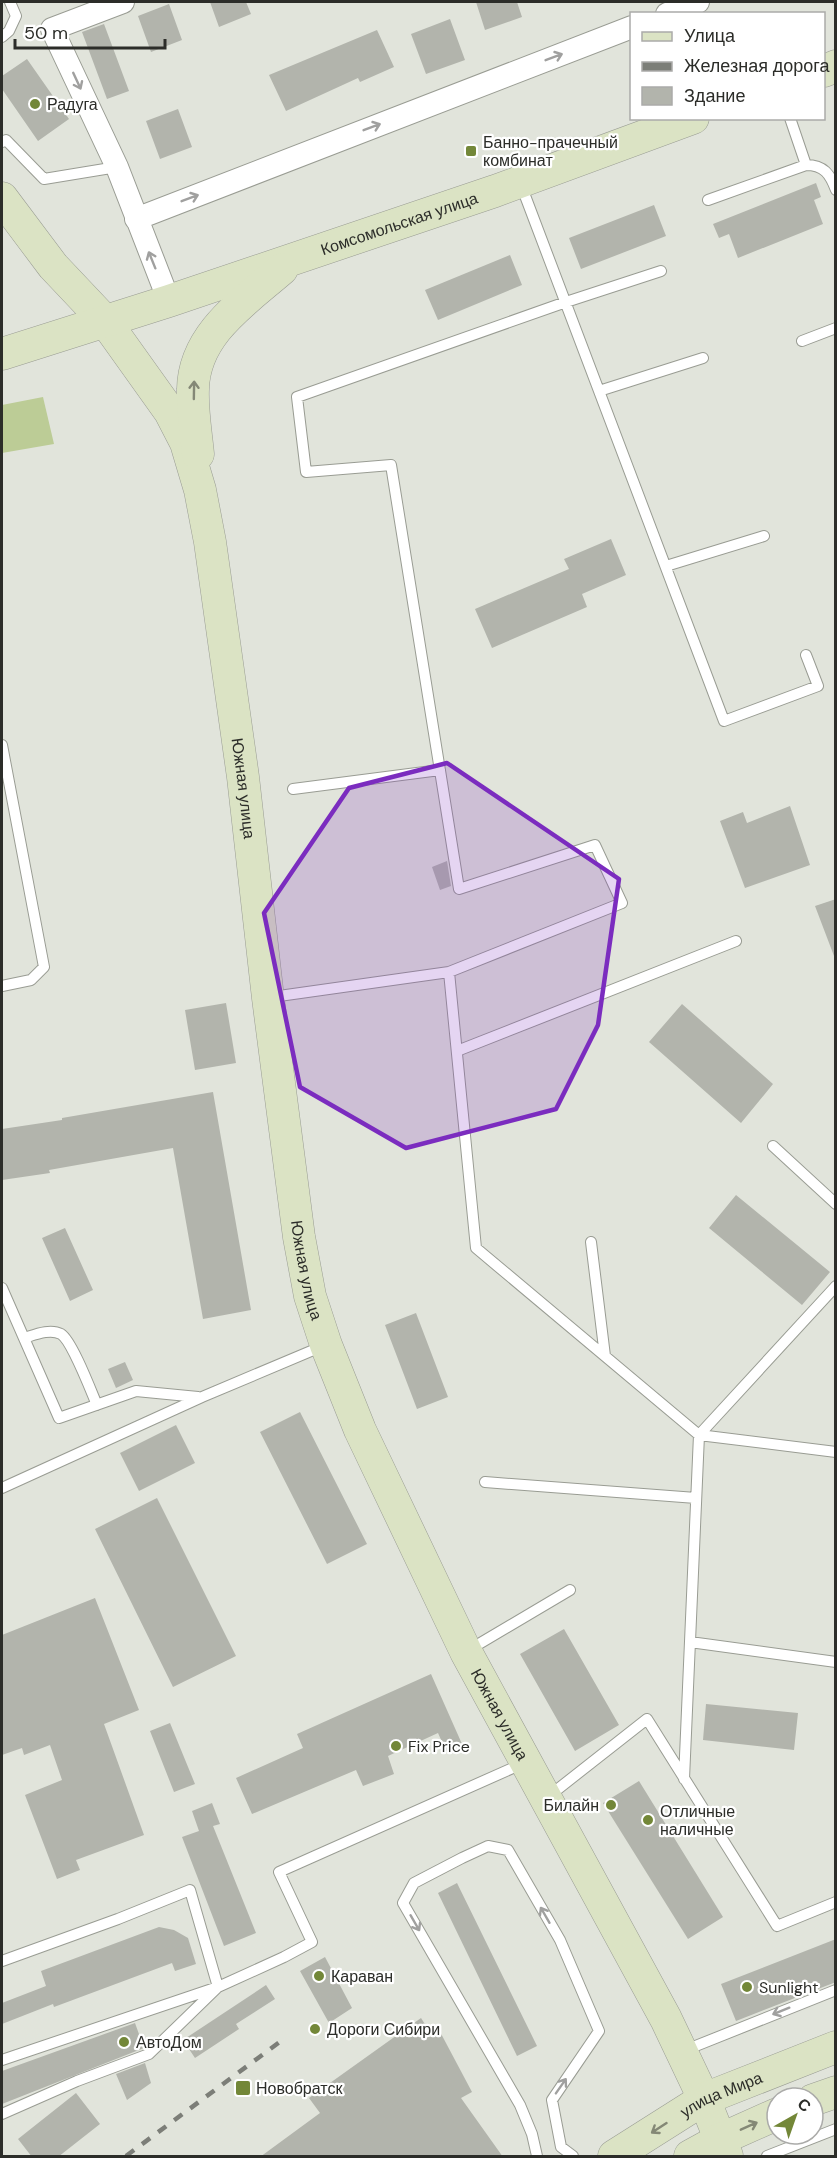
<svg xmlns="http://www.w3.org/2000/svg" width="837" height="2158" viewBox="0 0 837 2158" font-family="'DM Sans',sans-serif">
<rect width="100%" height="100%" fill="#e1e4db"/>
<!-- green -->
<path fill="#bccc96" d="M43,397L54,444L2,453V405Z"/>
<!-- building -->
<path fill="#b2b4ac" d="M210,2H246L251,14L219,27Z
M476,2H517L522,17L485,30Z
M169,4L182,40L151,52L138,16Z
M450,19L465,60L426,74L411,34Z
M104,24L129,91L107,99L82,32Z
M377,30L394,67L360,82L358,78L286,111L269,75Z
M27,59L69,119L38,141L2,89V76Z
M178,109L192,147L160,159L146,121Z
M816,183L821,197L814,200L823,224L738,258L729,234L719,238L713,224Z
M654,205L666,236L581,269L569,238Z
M510,255L522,285L438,320L425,290Z
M611,539L626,575L582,594L587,607L492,648L475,609L569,569L564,559Z
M790,806L810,865L745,888L720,821L743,812L747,823Z
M447,861L451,886L440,890L432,867Z
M836,899V955L834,956L815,906Z
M226,1003L236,1063L195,1070L185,1010Z
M682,1004L773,1084L741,1123L649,1042Z
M213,1092L251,1310L203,1319L173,1148L49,1170L50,1173L2,1180V1129L62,1120V1118Z
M736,1195L830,1272L802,1305L709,1228Z
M65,1228L93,1290L70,1301L42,1238Z
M416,1313L448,1397L417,1409L385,1325Z
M125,1362L133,1380L116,1388L108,1369Z
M300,1412L367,1544L327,1564L260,1432Z
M176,1425L195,1463L139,1491L120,1453Z
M157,1498L236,1656L173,1687L95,1529Z
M95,1598L139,1710L104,1724L144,1835L76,1860L80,1870L57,1879L25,1795L62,1780L50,1745L24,1755L22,1748L2,1755V1635Z
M564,1629L619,1725L575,1751L520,1654Z
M431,1674L462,1744L446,1751L438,1733L388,1756L394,1774L363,1786L356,1770L252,1814L236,1778L303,1748L297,1734Z
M706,1704L798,1713L794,1750L703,1740Z
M170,1723L195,1784L174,1792L150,1731Z
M639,1781L723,1917L688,1939L603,1803Z
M212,1803L220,1824L213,1826L256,1933L224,1946L182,1837L199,1831L192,1811Z
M457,1883L537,2046L517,2056L438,1893Z
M159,1927L174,1930L188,1938L196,1964L175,1971L172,1963L54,2007L53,2004L2,2024V2003L46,1986L41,1971Z
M836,1939V1982L736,2021L721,1984Z
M325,1957L352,2008L329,2023L300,1971Z
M266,1985L275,1999L236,2024L239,2029L195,2058L183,2040Z
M421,2018L430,2032L438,2028L472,2092L461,2098L503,2157H260L320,2113L309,2098Z
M135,2023L144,2048L2,2104V2071Z
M145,2063L151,2083L127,2100L116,2074Z
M76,2093L100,2124L58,2157H32L18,2139Z"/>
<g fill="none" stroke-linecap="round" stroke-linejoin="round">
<defs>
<path id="lane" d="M2,37L9,31L16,16L10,2
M790,118L806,165C824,165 830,174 836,190
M2,142L6,140L44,179L117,167
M521,185L724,721L818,686L806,655
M708,200L806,165
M661,271L566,302L297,397L306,472L391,465L459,889L595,845L622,903L449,972L476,1248L699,1435L836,1286
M802,341L836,328
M599,391L703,358
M666,566L764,536
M2,745L44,967L31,980L2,986
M293,789L440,770
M272,997L449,972
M457,1051L736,941
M773,1146L836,1204
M591,1242L605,1356
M2,1288L59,1418L136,1391L198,1397
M24,1338C34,1335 50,1328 61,1334C72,1341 91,1391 97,1405
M485,1482L696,1498
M2,1488L202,1397L323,1346
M690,1642L836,1662
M467,1651L570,1590
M684,1779L699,1435L836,1452
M549,1796L647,1719L777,1926L836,1902
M2,1961L118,1919L190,1890L218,1987L2,2060
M683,2051L836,1990
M2,2114L77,2081L149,2054L218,1987L284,1957L312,1942L279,1872L524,1763
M537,2156L532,2134L520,2105L403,1903L414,1883L462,1858L488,1846L508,1850L560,1940L599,2031L552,2100L561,2147L573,2156
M767,2156L836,2129"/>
<path id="street" d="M123,2L52,29L117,167L169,301
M667,14L698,2
M136,219L632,27"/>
<g id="secondary">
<path d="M824,71L836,66"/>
<path id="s1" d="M2,198L53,266L105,321L170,412L186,443L200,490L210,542L243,777L268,998L299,1237L310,1296L326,1345L360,1430L466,1652L666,2019L704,2099L727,2156"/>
<path id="s2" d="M2,354L169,301L495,191L693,118"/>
<path d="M198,454C196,433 192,410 193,389C194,334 244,302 282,269"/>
<path d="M813,2100L836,2092"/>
<path id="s3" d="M614,2156L704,2099L836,2047"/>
<path d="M690,2156L721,2139L777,2114"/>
</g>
</defs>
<!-- lane casing -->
<use href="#lane" stroke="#999c93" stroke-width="12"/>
<!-- street casing -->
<use href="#street" stroke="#999c93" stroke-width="24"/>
<!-- secondary casing -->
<use href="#secondary" stroke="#999c93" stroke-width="33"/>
<!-- lane -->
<use href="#lane" stroke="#fff" stroke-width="10"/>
<!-- street -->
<use href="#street" stroke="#fff" stroke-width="22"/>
<!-- secondary -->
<use href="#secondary" stroke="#dbe3c4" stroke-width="32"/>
<!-- rail -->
<path stroke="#7c7e78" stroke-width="4.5" stroke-dasharray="10 10" stroke-linecap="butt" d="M126,2156L285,2038"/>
</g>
<!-- one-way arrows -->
<defs><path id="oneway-shaft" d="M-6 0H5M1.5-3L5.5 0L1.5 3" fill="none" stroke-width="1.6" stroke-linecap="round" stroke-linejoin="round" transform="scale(1.5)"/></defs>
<g stroke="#a0a09f">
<use href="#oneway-shaft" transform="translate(554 57) rotate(-21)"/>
<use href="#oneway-shaft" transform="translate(77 81) rotate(65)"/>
<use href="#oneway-shaft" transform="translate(372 127) rotate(-21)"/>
<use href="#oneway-shaft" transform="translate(190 198) rotate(-21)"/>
<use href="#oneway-shaft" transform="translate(152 260) rotate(-112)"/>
<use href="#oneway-shaft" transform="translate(545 1915) rotate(-120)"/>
<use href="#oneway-shaft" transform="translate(415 1923) rotate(60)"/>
<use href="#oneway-shaft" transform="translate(781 2011) rotate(158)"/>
<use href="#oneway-shaft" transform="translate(561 2086) rotate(-55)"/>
</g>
<g stroke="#848876">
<use href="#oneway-shaft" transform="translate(194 390) rotate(-89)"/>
<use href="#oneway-shaft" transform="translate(749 2126) rotate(-24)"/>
<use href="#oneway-shaft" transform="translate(659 2128) rotate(147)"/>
</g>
<!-- marked area -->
<path fill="#7b2cbf" fill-opacity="0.2" stroke="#7b2cbf" stroke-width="4.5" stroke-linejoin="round" d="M447,763L619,879L598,1025L556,1109L406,1148L300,1087L264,913L349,788Z"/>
<!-- markers -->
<g fill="#738738" stroke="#fff" stroke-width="2">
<circle cx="35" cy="104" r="6"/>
<rect x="465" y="145" width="12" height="12" rx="3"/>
<circle cx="396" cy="1746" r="6"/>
<circle cx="611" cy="1805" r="6"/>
<circle cx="648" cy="1820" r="6"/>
<circle cx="319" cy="1976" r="6"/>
<circle cx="747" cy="1987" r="6"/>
<circle cx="315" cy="2029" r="6"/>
<circle cx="124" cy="2042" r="6"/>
<rect x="235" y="2080" width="16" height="16" rx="3"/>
</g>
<g text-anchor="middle" stroke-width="4.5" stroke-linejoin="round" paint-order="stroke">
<!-- poi labels -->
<g font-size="16" fill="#2c2d29" stroke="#fff" text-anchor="start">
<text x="47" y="110">Радуга</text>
<text x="483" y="148">Банно-прачечный<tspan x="483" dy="18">комбинат</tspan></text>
<text x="408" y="1752">Fix Price</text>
<text x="599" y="1811" text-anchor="end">Билайн</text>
<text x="660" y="1817">Отличные<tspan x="660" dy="18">наличные</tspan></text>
<text x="331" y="1982">Караван</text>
<text x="759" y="1993">Sunlight</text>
<text x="327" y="2035">Дороги Сибири</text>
<text x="136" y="2048">АвтоДом</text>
<text x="256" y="2094">Новобратск</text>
</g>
<!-- street labels -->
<g font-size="16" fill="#2c2d29" stroke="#fff">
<text dy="6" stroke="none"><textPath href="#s2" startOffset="418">Комсомольская улица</textPath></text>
<text dy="6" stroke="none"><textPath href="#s1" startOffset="658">Южная улица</textPath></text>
<text dy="6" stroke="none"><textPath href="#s1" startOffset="1144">Южная улица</textPath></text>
<text dy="6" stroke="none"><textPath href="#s1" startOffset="1630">Южная улица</textPath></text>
<text dy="6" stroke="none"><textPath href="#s3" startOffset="124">улица Мира</textPath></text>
</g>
</g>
<!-- border -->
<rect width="837" height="2158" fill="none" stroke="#2c2d29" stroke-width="6"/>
<!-- legend -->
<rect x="630" y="12" width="195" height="108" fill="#ffffff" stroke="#ababa9" stroke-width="1.5"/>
<rect x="642" y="32" width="30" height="9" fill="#dbe3c4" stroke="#ababa9" stroke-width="1.5"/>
<text x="684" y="42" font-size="18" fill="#2c2d29">Улица</text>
<rect x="642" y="62" width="30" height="9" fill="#7c7e78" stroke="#ababa9" stroke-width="1.5"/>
<text x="684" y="72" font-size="18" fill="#2c2d29">Железная дорога</text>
<rect x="642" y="87" width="30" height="18" fill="#b2b4ac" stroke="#ababa9" stroke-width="1.5"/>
<text x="684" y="102" font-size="18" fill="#2c2d29">Здание</text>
<!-- north arrow -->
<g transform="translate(795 2116) rotate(40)"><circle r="28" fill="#ffffff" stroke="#ababa9" stroke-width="1.5"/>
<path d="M0-4.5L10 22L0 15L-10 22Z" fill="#738738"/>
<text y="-9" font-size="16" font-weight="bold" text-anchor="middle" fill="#2c2d29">С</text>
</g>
<!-- scale -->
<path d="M15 39v9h150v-9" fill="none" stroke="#2c2d29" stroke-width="3"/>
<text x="24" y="39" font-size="18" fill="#2c2d29" stroke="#ffffff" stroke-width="4.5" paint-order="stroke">50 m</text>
</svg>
